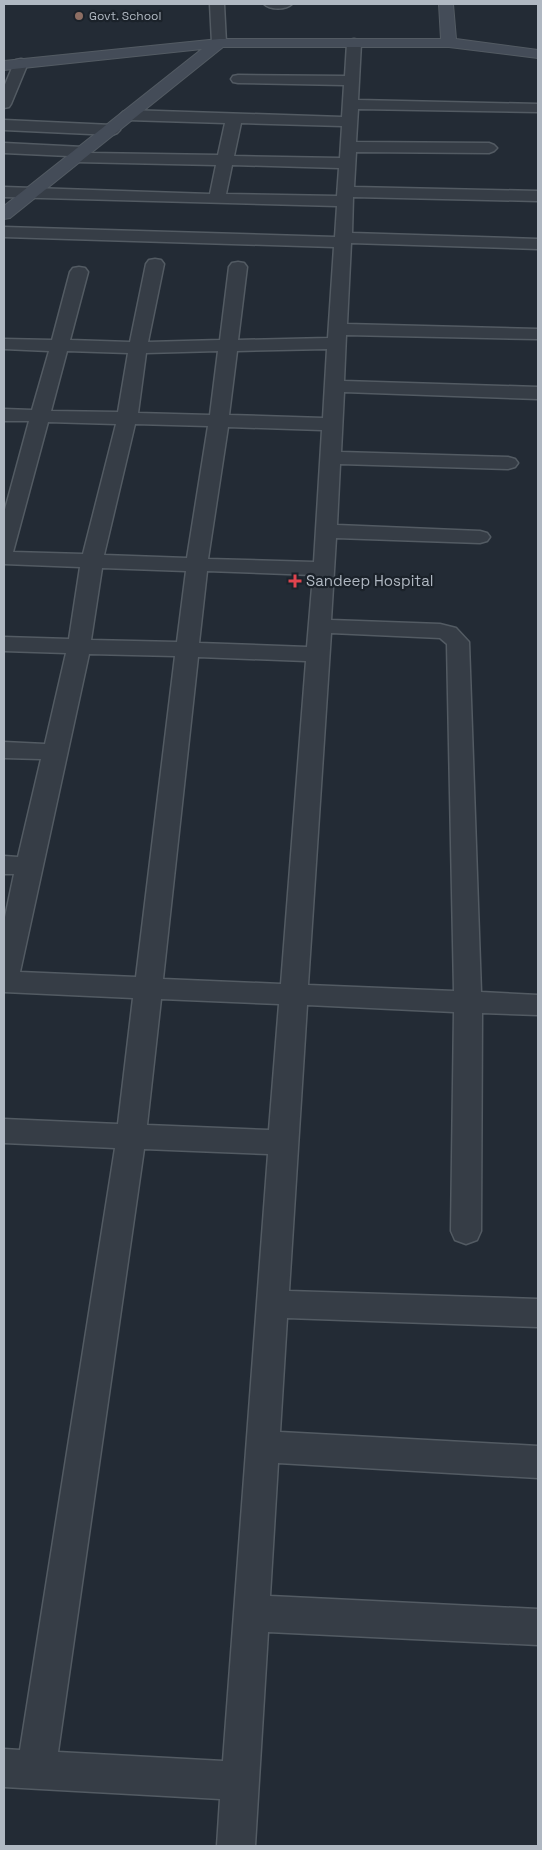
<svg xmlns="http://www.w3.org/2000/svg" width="542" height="1850" viewBox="0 0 542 1850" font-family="'Space Grotesk',sans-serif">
<rect width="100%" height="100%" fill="#232b35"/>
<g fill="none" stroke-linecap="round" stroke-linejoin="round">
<defs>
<path id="street" d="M210,4H224L226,43L224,46H214L212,43Z
M264,4H292C286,10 270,10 264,4Z
M354,39L359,40L361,43L358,100L538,104V112L358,109L356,142L489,143L494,145L497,148L494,151L489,153L356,152L354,187L538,191V201L353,197L352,233L538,239V249L351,243L347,324L538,329V339L346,335L344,381L538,387V399L344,392L341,452L508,457L515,459L518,463L515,467L508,469L340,464L337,525L480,531L487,533L490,537L487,541L480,543L336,538L331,620L440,624L456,628L469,642L481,992L538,995V1015L482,1013L481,1231L477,1240L466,1244L455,1240L451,1231L454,1012L307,1005L289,1291L538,1299V1327L287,1318L280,1432L538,1446V1478L278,1463L270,1596L538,1609V1645L268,1632L255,1846H217L220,1799L4,1787V1749L20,1750L115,1148L4,1143V1119L118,1124L133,998L4,992V922L14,874H4V856L18,857L41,759L4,758V742L45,744L66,653L4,651V637L69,639L80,567L4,564V513L29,421H4V409L32,410L49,351L4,349V339L52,340L70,272L73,268L79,267L85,268L88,272L70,340L130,342L146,264L149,260L155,259L161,260L164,264L148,342L220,340L229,267L232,263L238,262L244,263L247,267L238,340L328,338L334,247L4,237V227L335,237L337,206L4,197V187L210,194L216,165L76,162L70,160L69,156L4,153V143L83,147L89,149L90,153L218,155L225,123L128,120L123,118L120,115L123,112L128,110L342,117L344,85L238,83L233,82L231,79L233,76L238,75L345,76L347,43L349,40ZM241,123L342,126L340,158L234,156ZM232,165L339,168L337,196L226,194ZM327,349L323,418L229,415L237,351ZM67,351L128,353L118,412L51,411ZM218,351L210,415L138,413L146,353ZM48,422L116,424L83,554L13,552ZM135,424L208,426L187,558L104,555ZM228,427L322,430L314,562L208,559ZM102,568L186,571L177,642L91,640ZM207,571L313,575L307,647L199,643ZM331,633L440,638L447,644L454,991L308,985ZM89,654L175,656L136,977L20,972ZM198,657L306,661L281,984L163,979ZM161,999L279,1004L269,1130L147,1125ZM144,1149L268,1154L223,1761L58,1752Z
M21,59L26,60L28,63L11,104L9,107L4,108V87L14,63L16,60Z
M4,120L112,125L117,127L120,130L117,133L112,135L4,130Z"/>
<path id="secondary" d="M439,4H453L456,39L538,50V58L449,47H223L10,218L4,219V206L202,49L4,70V61L219,39H441Z"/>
</defs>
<!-- street casing -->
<use href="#street" stroke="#535b63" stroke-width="3"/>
<!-- secondary casing -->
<use href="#secondary" stroke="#535b63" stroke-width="2"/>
<!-- street -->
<use href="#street" fill="#363d46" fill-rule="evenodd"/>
<!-- secondary -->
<use href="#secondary" fill="#444c58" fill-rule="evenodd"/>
</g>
<!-- markers -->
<circle fill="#8d6e63" stroke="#1b222a" stroke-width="2" cx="79" cy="16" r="5"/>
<path fill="#e0444e" stroke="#1b222a" stroke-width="2" d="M292.5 573.5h5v5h5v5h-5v5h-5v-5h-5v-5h5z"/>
<g text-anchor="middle" stroke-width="4.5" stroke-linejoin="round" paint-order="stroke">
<!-- far-poi labels -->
<g font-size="12" fill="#b0b8c2" stroke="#1b222a" text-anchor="start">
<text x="89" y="20">Govt. School</text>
</g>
<!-- poi labels -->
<g font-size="15" fill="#b0b8c2" stroke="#1b222a" text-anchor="start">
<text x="306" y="586">Sandeep Hospital</text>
</g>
</g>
<!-- border -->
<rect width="542" height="1850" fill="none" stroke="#b0b8c2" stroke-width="10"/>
</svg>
